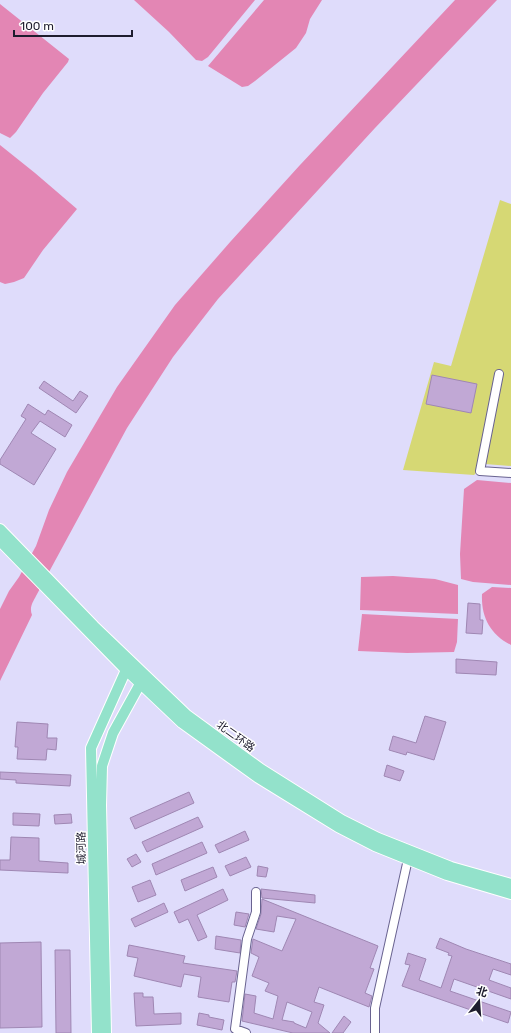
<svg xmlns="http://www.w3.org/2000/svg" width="511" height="1033" viewBox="0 0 511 1033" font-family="Rubik,'Noto Sans SC',sans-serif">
<rect width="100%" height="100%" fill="#dfdcfb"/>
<!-- green -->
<path fill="#d6d874" d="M500,200L511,204V466L485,464L474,475L403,470L434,362L451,366Z"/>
<!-- water -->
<path fill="#e386b4" d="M134,0H255L208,57L202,61L196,60L169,32Z
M264,0H322L310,19L306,33L296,48L255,81L248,86L242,87L208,66Z
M455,0H497L375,128L218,299L173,357L127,428L36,596C33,602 29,607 32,615L0,681V609L9,591L19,577L36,546L49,510L67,472L117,387L175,305L231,241L300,165Z
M0,4L69,59L68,62L43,93L16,132L10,138L0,133Z
M0,145L35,173L77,209L43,250L24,278L14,282L5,284L0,282Z
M477,480L511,483V585L473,582L461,579L460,554L464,489Z
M393,576L435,579L458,585V614L360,610L361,577Z
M492,587L511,588V645C490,634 481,617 482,594Z
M362,614L458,619L457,642L454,652L407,653L358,651Z"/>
<!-- building -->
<path fill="#c1a8d5" stroke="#9f87b3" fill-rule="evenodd" d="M432,375L477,384L471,413L426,404Z
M44,381L73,401L80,391L88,396L76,413L39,388Z
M28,404L45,415L48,410L72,425L65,437L40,421L31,433L56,449L34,485L0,464V460L26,419L21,416Z
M468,603L480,604V620H483L482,634L466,633Z
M456,659L497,662L496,675L456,673Z
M425,716L446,722L434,760L407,752L406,755L389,750L393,736L416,743Z
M17,722L48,724L47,738H57L56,750L47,749L46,760L17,759L18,747H15Z
M387,765L404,771L400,781L384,776Z
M0,772L71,775L70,786L16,783V780L0,779Z
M189,792L194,803L135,829L130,818Z
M13,813L40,814L39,826L13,825Z
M71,814L72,823L55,824L54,815Z
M198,817L203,827L147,852L142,842Z
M245,831L249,840L219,853L215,845Z
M11,837L39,838V861L68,863V873L0,870V860H10Z
M202,842L207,853L156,875L152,864Z
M136,854L141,862L132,867L127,859Z
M246,857L251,867L230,876L225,866Z
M258,866L268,868L266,877L257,876Z
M213,867L217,877L185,891L181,880Z
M150,880L156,895L138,902L132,887Z
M223,889L228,900L197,915L207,937L198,941L188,919L179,923L174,912Z
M261,889L315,895V903L262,898Z
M262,899L378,946L370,968L374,969L365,993L372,996L369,1007L319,987L314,1002L324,1005L318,1023L330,1033H293L242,1021L245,994L256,996L254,1013L273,1019L278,996L265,991L269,983L252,976L259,957L251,953L253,939L282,951L296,919L277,916L274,932L256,929L261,914ZM287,1002L312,1012L306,1028L294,1023V1022L282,1020Z
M164,903L168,912L135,927L131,919Z
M236,912L249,914L245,927L234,925Z
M216,936L241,940L240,953L215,949Z
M440,938L466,949L511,964V975L493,969L489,980L511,988V999L454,979L450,991L511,1012L508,1023L402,986L410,965L405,964L408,953L426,959L419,980L441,988L452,956L448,955L449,953L436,948Z
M41,942L42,1027L0,1028V943Z
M129,945L185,956L183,963L237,971L235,982H232L229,1002L198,997L201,977L184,974L181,987L134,976L138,958L127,956Z
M55,950H70L71,1033H56Z
M134,993H143V997H153L154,1014L181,1013V1024L136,1026Z
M199,1013L209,1015V1017L224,1020L222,1030L197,1025Z
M344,1016L351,1022L343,1033H332Z"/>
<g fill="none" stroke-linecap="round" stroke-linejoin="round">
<defs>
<path id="minor" d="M499,374L480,471L511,473
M246,1033L235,1029L247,939L256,912V892
M375,1033V1008L408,859"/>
<path id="major" d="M0,529L94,626L187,715L261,769L342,820L378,838L451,867L511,884
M0,541L126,670L182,723L257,777L338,827L375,846L447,875L511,894
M97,1033L91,748L126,670
M106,1033L101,805L102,766L113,733L140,684"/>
</defs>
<!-- minor casing -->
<use href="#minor" stroke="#696390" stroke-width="10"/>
<!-- major casing -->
<use href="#major" stroke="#fff" stroke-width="12"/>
<!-- minor -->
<use href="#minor" stroke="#fff" stroke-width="8"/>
<!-- major -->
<use href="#major" stroke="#93e2cb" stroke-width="10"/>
</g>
<g text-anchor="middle" stroke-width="3" stroke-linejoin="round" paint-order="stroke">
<!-- street labels -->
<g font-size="11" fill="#1e1c2e" stroke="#fff">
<text transform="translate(236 736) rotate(36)" y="4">北二环路</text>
<text transform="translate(81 848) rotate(-91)" y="4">城河路</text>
</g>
</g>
<!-- north arrow -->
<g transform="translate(479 1001) rotate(17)" stroke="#ffffff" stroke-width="3" paint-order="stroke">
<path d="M0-3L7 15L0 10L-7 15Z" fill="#1e1c2e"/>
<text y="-6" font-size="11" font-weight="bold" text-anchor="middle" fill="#1e1c2e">北</text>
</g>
<!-- scale -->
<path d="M14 30v6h118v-6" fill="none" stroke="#1e1c2e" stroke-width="2"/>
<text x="20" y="30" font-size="12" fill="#1e1c2e" stroke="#ffffff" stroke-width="3" paint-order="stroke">100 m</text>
</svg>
